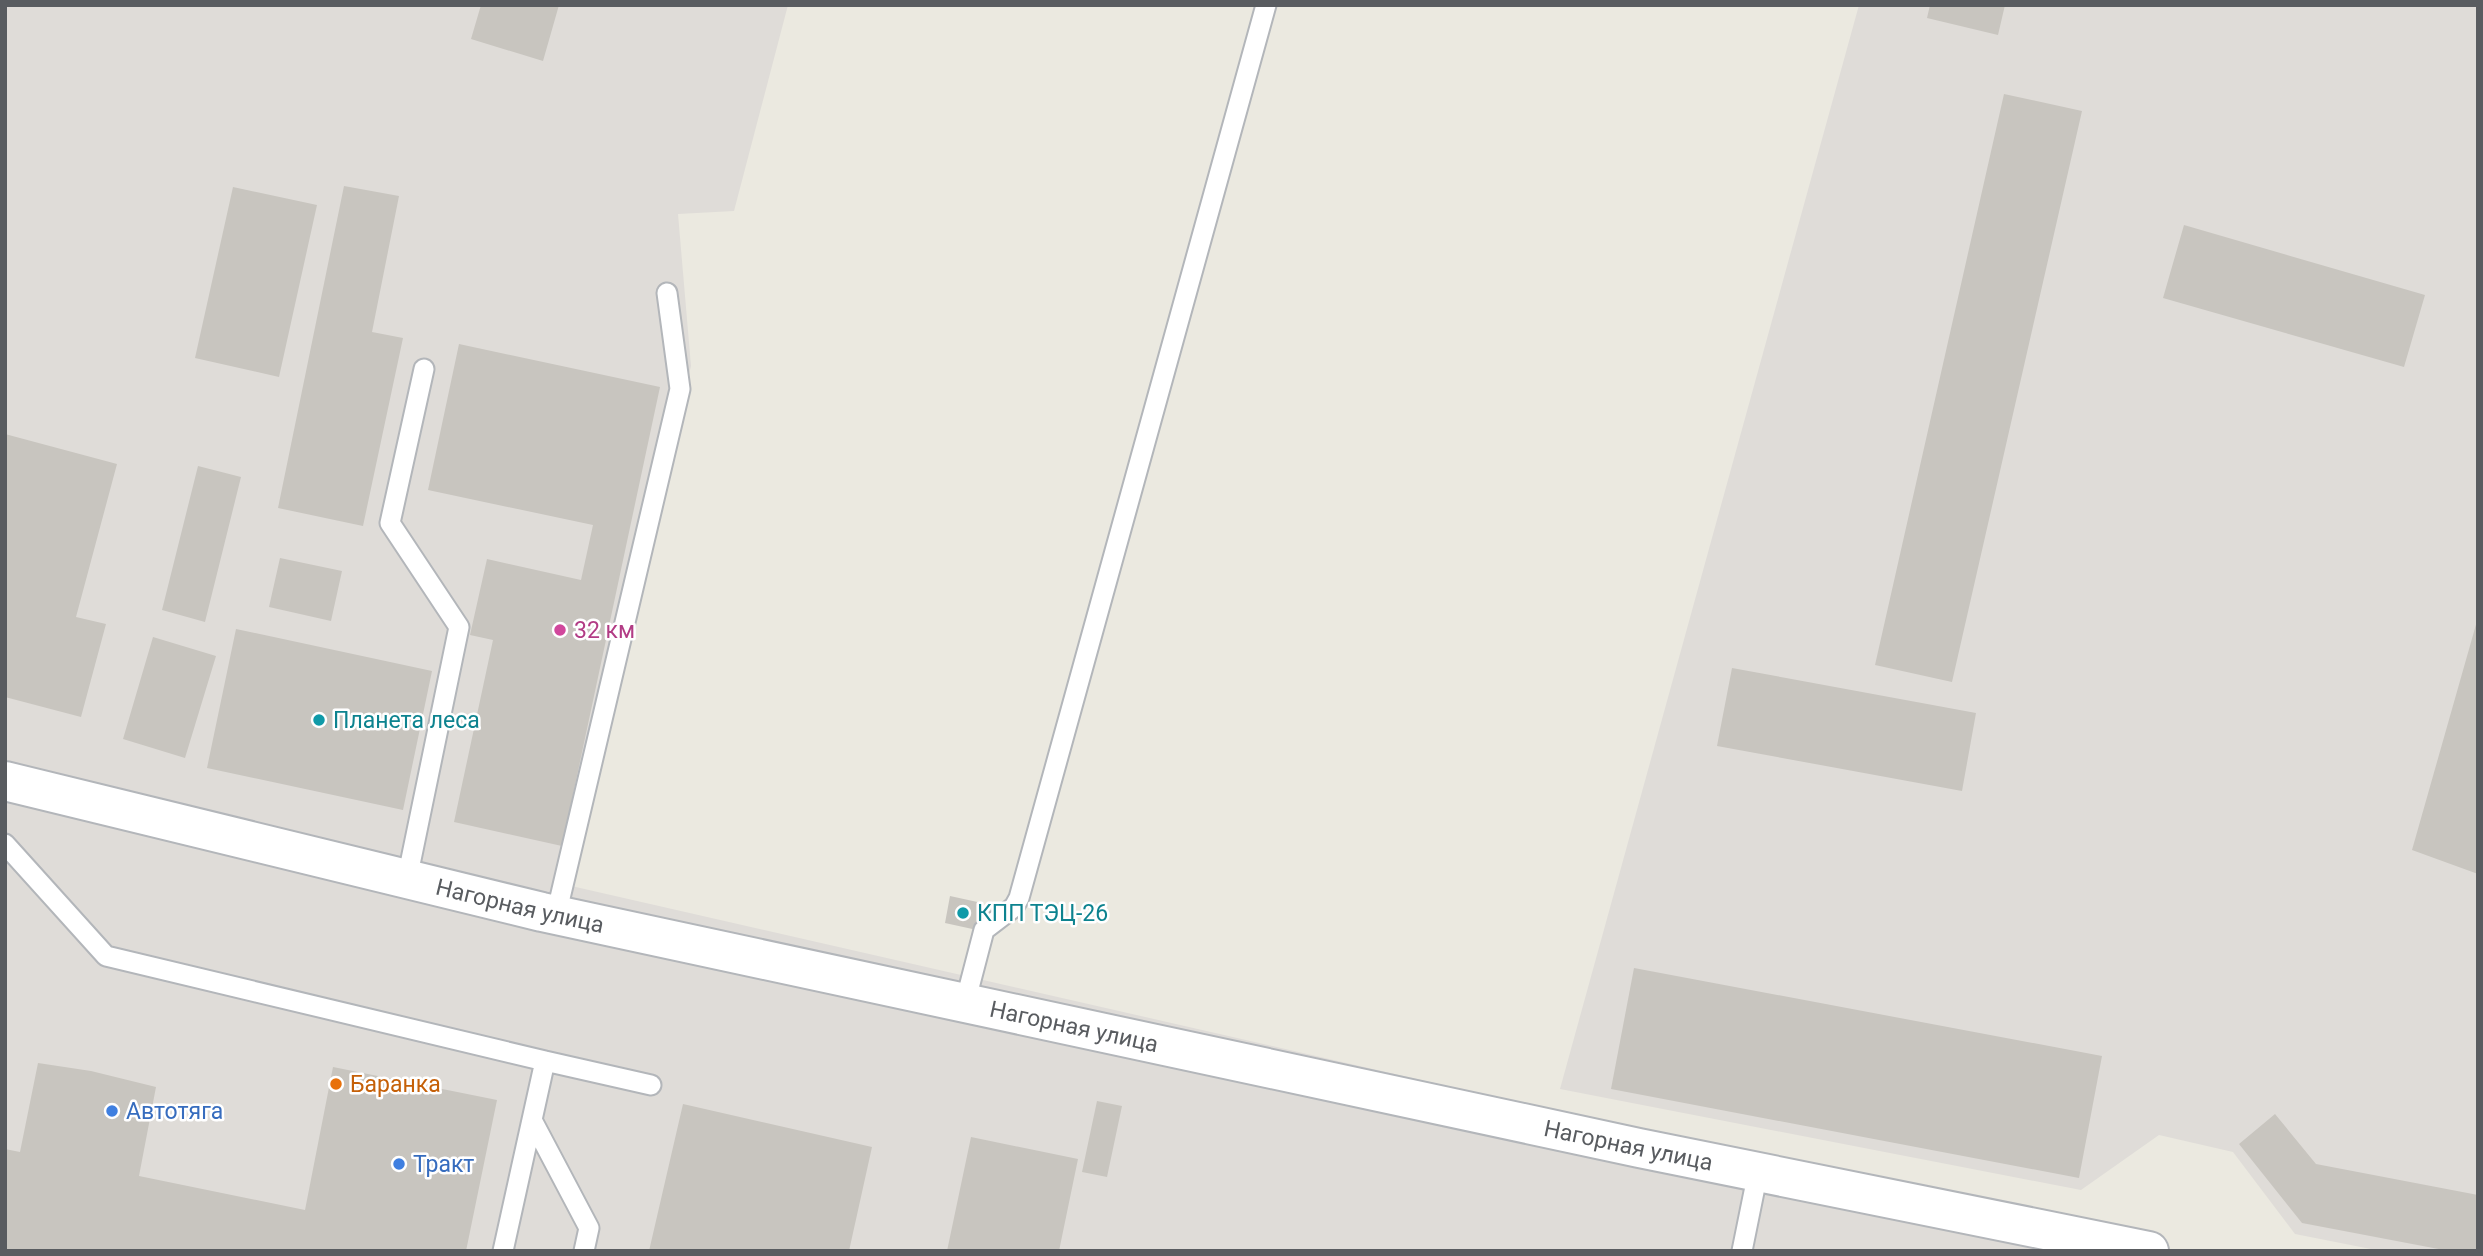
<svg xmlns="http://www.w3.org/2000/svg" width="2483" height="1256" viewBox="0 0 2483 1256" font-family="Roboto,sans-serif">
<rect width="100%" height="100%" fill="#ebe9e0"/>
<!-- industrial -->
<path fill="#dfdcd8" d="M5,5H788L734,211L678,214L691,366L567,885L1592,1119L2002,1242L2053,1251H5Z
M1859,5H2478V1251H2381L2295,1234L2233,1152L2159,1135L2081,1190L1560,1089Z"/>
<!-- building -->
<path fill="#c8c5bf" d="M481,5H559L543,61L471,39Z
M1930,5H2005L1998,35L1927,18Z
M2004,94L2082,111L1952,682L1875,665Z
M344,186L399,196L372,332L403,338L363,526L278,508Z
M233,187L317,205L279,377L195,358Z
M2184,225L2425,295L2404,367L2163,298Z
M459,344L660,387L562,846L454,822L493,640L470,635L487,559L581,580L593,525L428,490Z
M5,434L117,464L76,617L106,624L81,717L5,697Z
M198,466L241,477L205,622L162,610Z
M280,558L342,571L331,621L269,607Z
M2477,621H2478V874L2412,850Z
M236,629L432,671L403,810L207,768Z
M153,637L216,656L185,758L123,739Z
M1732,668L1976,713L1962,791L1717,746Z
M950,896L982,903L977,930L945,923Z
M1634,968L2102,1056L2079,1178L1611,1089Z
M38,1063L91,1071L156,1087L139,1176L305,1210L333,1067L497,1100L466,1251H5V1149L20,1152Z
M1097,1101L1122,1106L1107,1177L1082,1172Z
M683,1104L872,1147L849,1251H649Z
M2275,1114L2316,1164L2478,1195V1251H2449L2302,1223L2239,1144Z
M971,1137L1078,1159L1059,1251H947Z"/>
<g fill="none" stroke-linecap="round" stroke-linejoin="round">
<defs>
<path id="service" d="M5,844L106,956L545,1061L503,1251
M407,879L459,627L390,523L424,369
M556,915L680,389L667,293
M965,1003L984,930L1014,907L1019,898L1266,5
M545,1061L651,1085
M532,1120L589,1228L584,1251
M1742,1251L1758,1172"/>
<g id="minor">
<path id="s1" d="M5,781L542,912L1639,1148L2149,1251"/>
</g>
</defs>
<!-- service casing -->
<use href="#service" stroke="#b3b6ba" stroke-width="23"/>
<!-- minor casing -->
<use href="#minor" stroke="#b3b6ba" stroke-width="42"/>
<!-- service -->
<use href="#service" stroke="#fff" stroke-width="19"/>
<!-- minor -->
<use href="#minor" stroke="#fff" stroke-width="38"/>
</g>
<!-- markers -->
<circle fill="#d1479c" stroke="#fff" stroke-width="2.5" cx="560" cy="630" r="7"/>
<g fill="#0f9aa8" stroke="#fff" stroke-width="2.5">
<circle cx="319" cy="720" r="7"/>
<circle cx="963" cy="913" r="7"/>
</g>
<circle fill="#e8710a" stroke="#fff" stroke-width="2.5" cx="336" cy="1084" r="7"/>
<g fill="#3f7fe0" stroke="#fff" stroke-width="2.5">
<circle cx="112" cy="1111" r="7"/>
<circle cx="399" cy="1164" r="7"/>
</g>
<g text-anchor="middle" stroke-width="5" stroke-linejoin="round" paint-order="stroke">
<!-- hotel labels -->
<g font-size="23" fill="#b23c85" stroke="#fff" text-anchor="start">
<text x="574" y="638">32 км</text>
</g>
<!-- culture labels -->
<g font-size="23" fill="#0d838f" stroke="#fff" text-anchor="start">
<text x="333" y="728">Планета леса</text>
<text x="977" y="921">КПП ТЭЦ-26</text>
</g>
<!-- street labels -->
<g font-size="23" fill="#595c60" stroke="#fff">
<text dy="8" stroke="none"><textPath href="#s1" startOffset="530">Нагорная улица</textPath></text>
<text dy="8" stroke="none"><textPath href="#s1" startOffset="1097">Нагорная улица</textPath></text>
<text dy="8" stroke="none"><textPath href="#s1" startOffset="1664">Нагорная улица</textPath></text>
</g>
<!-- food labels -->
<g font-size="23" fill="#c56008" stroke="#fff" text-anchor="start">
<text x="350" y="1092">Баранка</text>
</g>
<!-- shop labels -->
<g font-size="23" fill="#366cbe" stroke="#fff" text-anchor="start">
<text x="126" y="1119">Автотяга</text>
<text x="413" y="1172">Тракт</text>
</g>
</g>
<!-- border -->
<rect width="2483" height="1256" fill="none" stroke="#595c60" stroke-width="14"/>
</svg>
